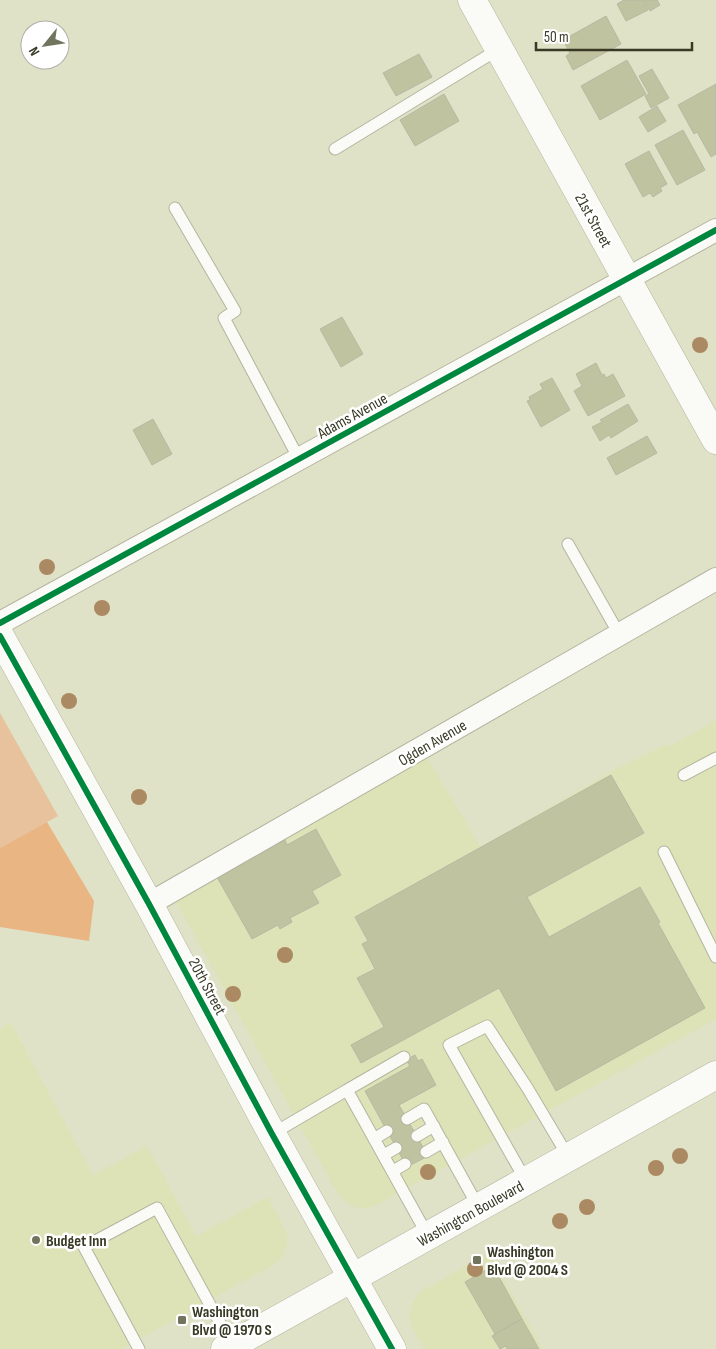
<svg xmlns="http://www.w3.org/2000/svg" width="716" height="1349" viewBox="0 0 716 1349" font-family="'Sofia Sans Condensed',sans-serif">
<rect width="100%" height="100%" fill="#dfe2c6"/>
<!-- built -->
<path fill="#dee3b7" d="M716,720V1019L376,1205L368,1208L362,1209L355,1207L347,1203L335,1189L175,900L427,758L481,847L614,770L667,744L669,747Z
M11,1023L93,1175L147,1146L196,1236L268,1197L287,1234L288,1241L283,1256L273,1265L121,1349H0V1029Z
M489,1253L543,1349H424L411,1325L409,1316L412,1304L417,1295L422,1291Z"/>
<!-- green -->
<path fill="#e7c29d" d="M0,713L58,816L0,848Z"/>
<!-- forest -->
<path fill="#e9b583" d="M47,822L94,901L89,941L0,927V848Z"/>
<!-- building -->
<path fill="#c0c39f" stroke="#b7b9a3" d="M624,0H643L648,10L626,21L617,4Z
M644,0H657L660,5L650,11Z
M606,16L621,44L573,70L566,56L570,53L563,40Z
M419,54L432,77L396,96L383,73Z
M627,60L646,94L600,120L581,86Z
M652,69L669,98L651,108L645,96L649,94L639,76Z
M716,84V154L711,157L697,132L694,134L678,105Z
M444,94L459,121L415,146L400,120Z
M657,106L666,121L648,132L639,117Z
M683,130L705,170L677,185L655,145Z
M649,151L667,184L660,188L662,191L653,197L650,193L643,197L625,164Z
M342,317L363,354L341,367L320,329Z
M596,363L602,375L604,374L606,378L613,374L625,396L588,416L574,391L582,386L576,374Z
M552,378L570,410L541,427L527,401L530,400L529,397L543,389L540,384Z
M628,404L638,421L611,438L609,435L600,441L592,427L602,422L600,420Z
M153,419L172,454L152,465L133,430Z
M647,436L657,453L616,475L607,458Z
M611,775L644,833L527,897L549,937L640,887L660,922L658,923L705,1008L556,1091L499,988L361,1063L351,1045L384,1027L357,978L375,969L362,944L368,941L355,917Z
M316,829L341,875L312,891L319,903L290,918L292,922L280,929L278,925L252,939L217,877L285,840L287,845Z
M415,1055L418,1061L422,1059L436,1085L399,1105L428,1156L407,1167L365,1091L410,1066L406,1060Z
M493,1266L522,1319L495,1334L465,1282Z
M522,1319L539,1349H507L506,1346L500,1349L492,1336Z"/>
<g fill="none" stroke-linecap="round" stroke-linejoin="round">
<defs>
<path id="lane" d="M335,149L499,49
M175,208L235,311L224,318L299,459
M568,544L619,634
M684,775L716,758
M664,852L716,957
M347,1090L404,1057
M407,1119L424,1109L479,1208
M272,1134L347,1090L428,1236
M417,1136L434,1126
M374,1139L387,1131
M426,1152L443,1142
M384,1155L396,1148
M393,1171L405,1164
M526,1181L449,1045L487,1026L528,1089L569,1158
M139,1349L84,1247L157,1208L232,1345"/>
<path id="street" d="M0,623L716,230
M149,904L716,579"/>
<path id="secondary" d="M472,0L716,440
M0,636L149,904L272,1134L392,1349"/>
<path id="primary" d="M225,1349L716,1075"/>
</defs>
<!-- lane casing -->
<use href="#lane" stroke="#b4b5a0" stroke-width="13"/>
<!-- street casing -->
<use href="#street" stroke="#b4b5a0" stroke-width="24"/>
<!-- secondary casing -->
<use href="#secondary" stroke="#b4b5a0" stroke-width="29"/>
<!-- primary casing -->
<use href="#primary" stroke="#b4b5a0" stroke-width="29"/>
<!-- lane -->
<use href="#lane" stroke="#fafbf6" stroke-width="11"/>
<!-- street -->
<use href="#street" stroke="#fafbf6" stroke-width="22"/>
<!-- secondary -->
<use href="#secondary" stroke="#fafbf6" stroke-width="28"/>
<!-- primary -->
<use href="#primary" stroke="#fafbf6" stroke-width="28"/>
<defs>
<path id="cycleway" d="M0,623L716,230
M0,636L149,904L272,1134L392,1349"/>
</defs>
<!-- cycleway casing -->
<use href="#cycleway" stroke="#fff" stroke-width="9"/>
<!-- cycleway -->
<use href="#cycleway" stroke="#00873e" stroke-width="6"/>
</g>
<!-- trees -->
<g fill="#ab8962">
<circle cx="700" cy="345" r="8"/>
<circle cx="47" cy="567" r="8"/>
<circle cx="102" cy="608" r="8"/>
<circle cx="69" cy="701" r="8"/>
<circle cx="139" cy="797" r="8"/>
<circle cx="285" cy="955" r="8"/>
<circle cx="233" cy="994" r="8"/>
<circle cx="680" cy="1156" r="8"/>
<circle cx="656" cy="1168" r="8"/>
<circle cx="428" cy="1172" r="8"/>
<circle cx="587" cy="1207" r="8"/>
<circle cx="560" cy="1221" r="8"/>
<circle cx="475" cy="1269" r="8"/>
</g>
<!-- markers -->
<g fill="#72755e" stroke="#fff" stroke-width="2">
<circle cx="36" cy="1240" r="5"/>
<rect x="472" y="1255" width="10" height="10" rx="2.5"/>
<rect x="177" y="1315" width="10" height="10" rx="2.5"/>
</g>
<g text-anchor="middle" stroke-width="5" stroke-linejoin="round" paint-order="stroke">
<!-- street labels -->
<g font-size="16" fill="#383a26" stroke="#fff">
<text transform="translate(594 220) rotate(61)" y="6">21st Street</text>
<text transform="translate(352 415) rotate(-29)" y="6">Adams Avenue</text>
<text transform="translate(432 742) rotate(-30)" y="6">Ogden Avenue</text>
<text transform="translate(208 986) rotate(62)" y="6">20th Street</text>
<text transform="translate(470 1213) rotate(-29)" y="6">Washington Boulevard</text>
</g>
<!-- poi labels -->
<g font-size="16" font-weight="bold" fill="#383a26" stroke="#fff" text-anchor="start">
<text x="46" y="1246">Budget Inn</text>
<text x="487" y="1257">Washington<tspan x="487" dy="18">Blvd @ 2004 S</tspan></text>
<text x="192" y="1317">Washington<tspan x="192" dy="18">Blvd @ 1970 S</tspan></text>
</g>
</g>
<!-- north arrow -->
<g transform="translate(45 45) rotate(240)"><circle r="24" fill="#ffffff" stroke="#afb0a8"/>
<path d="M0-4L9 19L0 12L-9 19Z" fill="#72755e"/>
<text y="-8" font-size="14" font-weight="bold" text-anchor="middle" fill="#383a26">N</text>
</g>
<!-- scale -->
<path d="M536 42v8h156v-8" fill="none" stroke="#383a26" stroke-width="2.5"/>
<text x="544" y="42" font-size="15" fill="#383a26" stroke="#ffffff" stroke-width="4" paint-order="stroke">50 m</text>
</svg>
